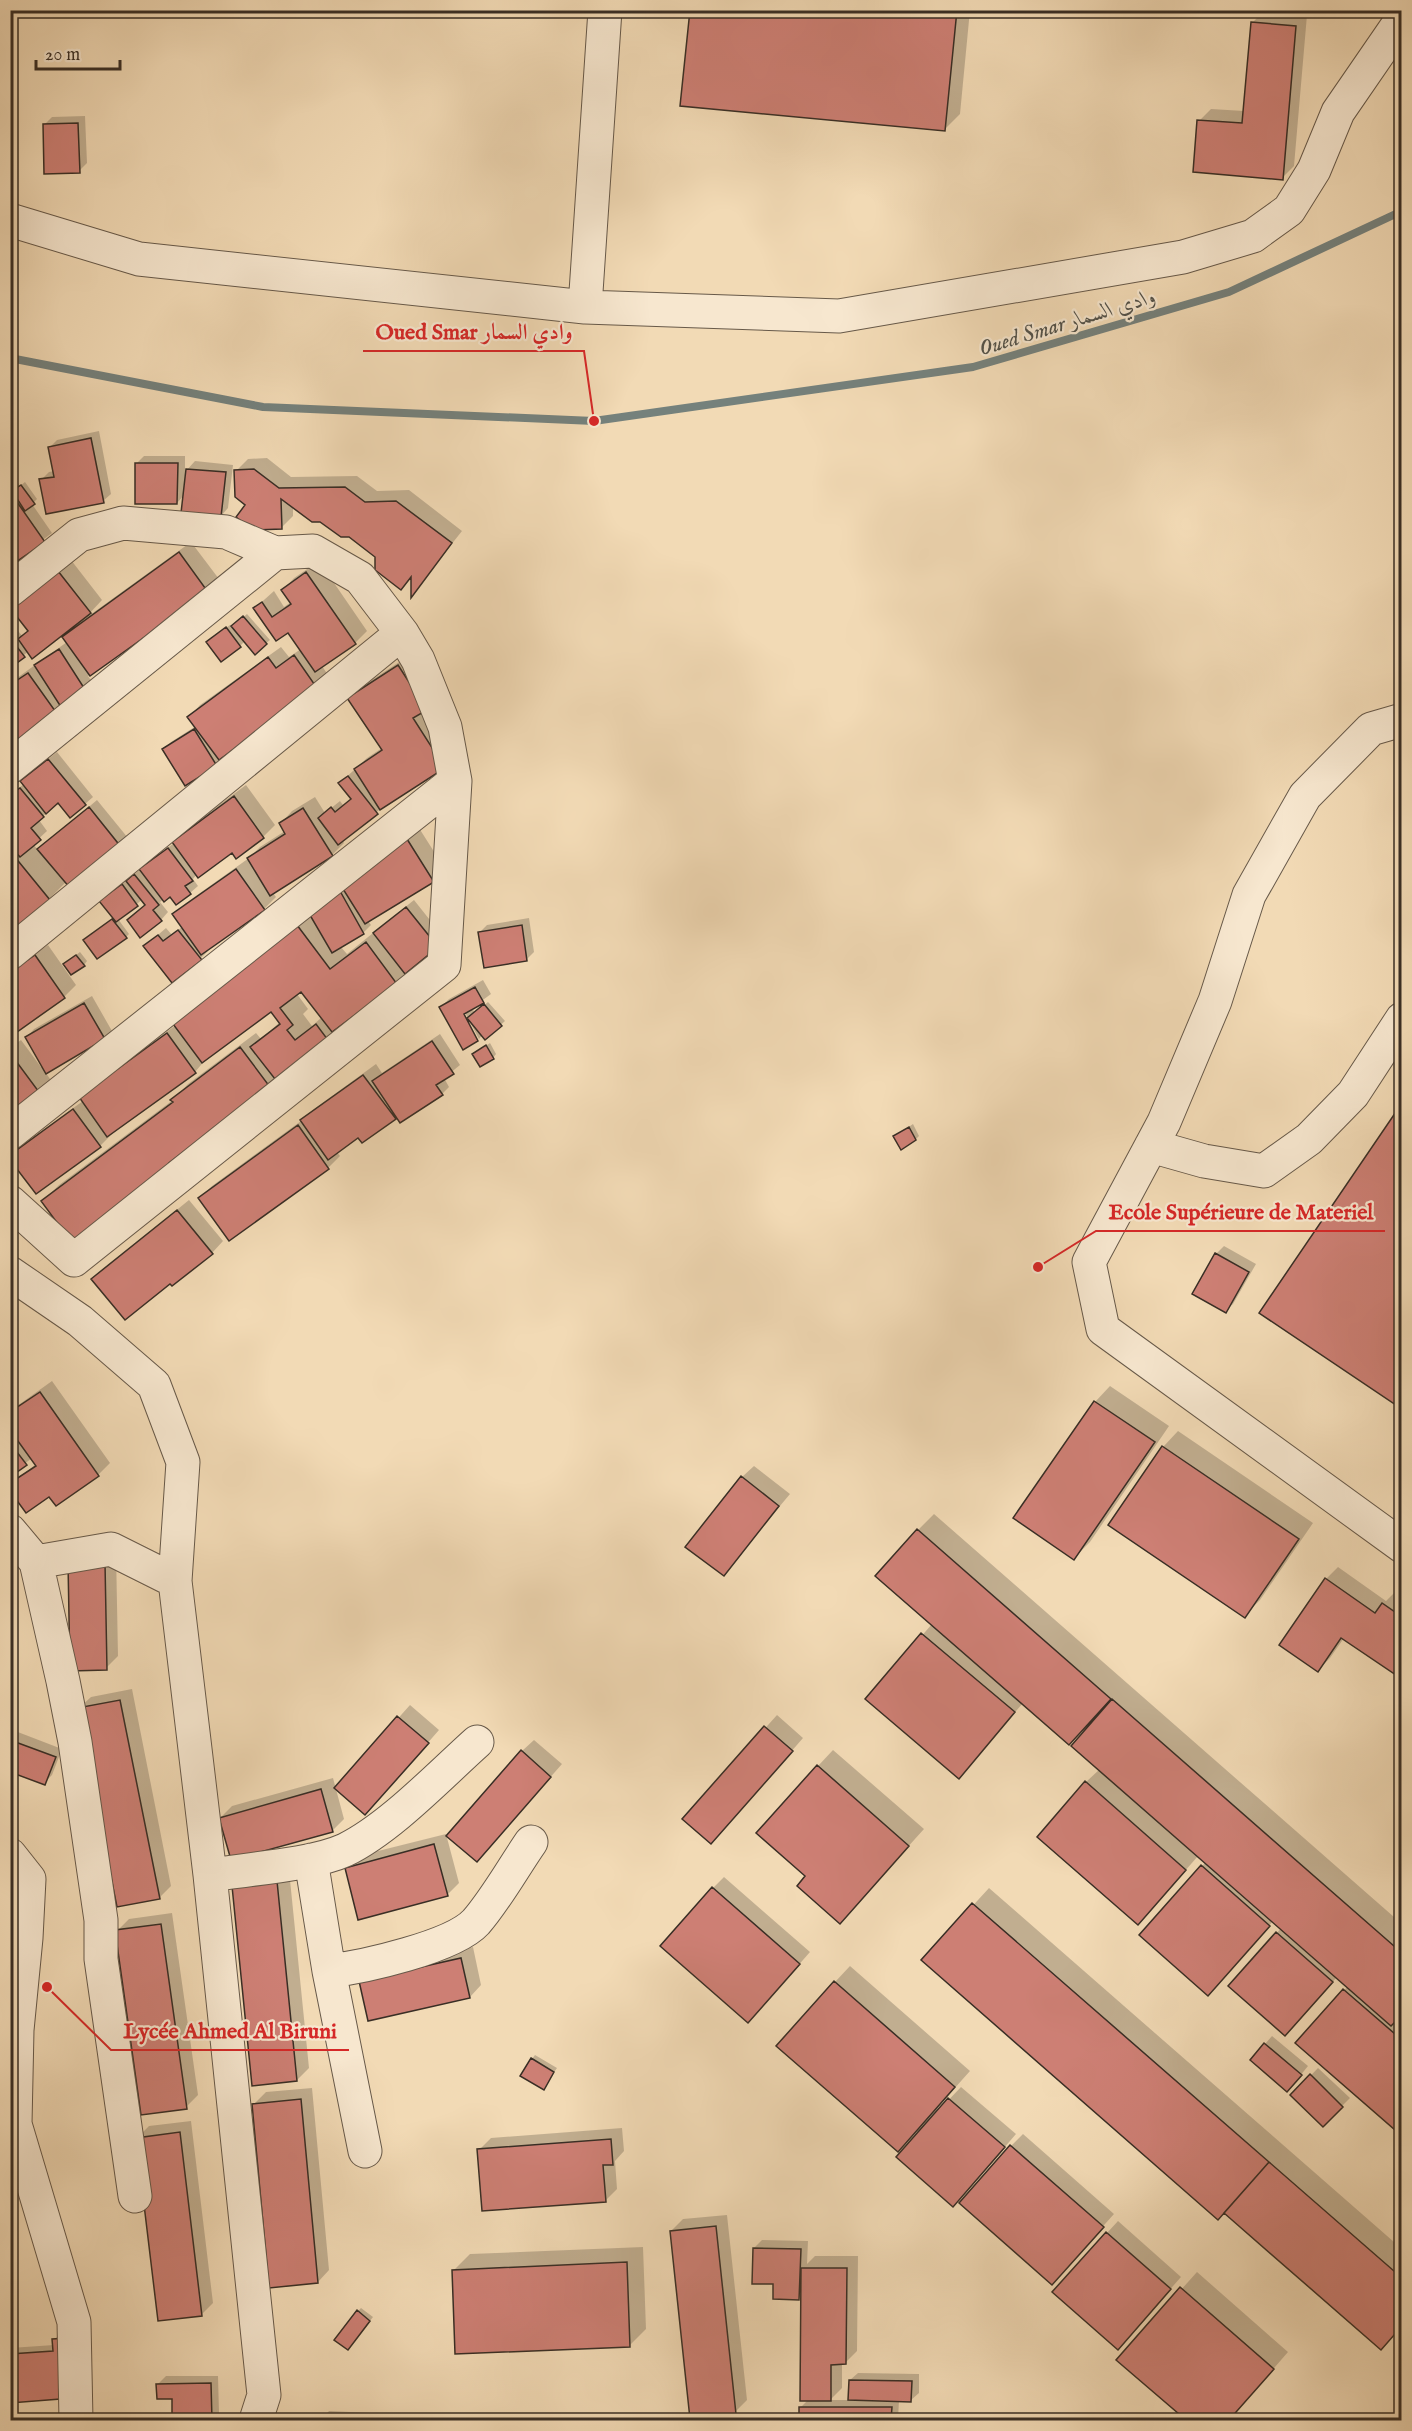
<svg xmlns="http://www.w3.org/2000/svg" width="1412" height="2431" viewBox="0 0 1412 2431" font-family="'IM FELL English',Amiri,serif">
<rect width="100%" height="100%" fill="#f2dab5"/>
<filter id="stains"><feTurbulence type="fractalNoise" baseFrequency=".00333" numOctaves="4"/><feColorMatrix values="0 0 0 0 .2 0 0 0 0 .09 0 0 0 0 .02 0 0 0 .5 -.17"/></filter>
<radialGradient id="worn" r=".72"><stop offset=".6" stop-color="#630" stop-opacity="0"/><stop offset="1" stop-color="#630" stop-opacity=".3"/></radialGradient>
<!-- shadow -->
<path fill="#0003" fill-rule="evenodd" d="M691,10H970L960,114L944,130Z
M1264,11L1307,15L1294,166L1282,178L1199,121L1211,109L1244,111L1252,23Z
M85,116L87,163L79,171L44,125L52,117Z
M99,431L111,494L103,501L41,480L49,472L54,471L50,447L57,440Z
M144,456H185V472L195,461L233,465L228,508L221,516L185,494L177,503L136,464Z
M267,458L291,477L357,476L377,491L409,490L462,531L412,594V576L401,588L376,556L349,536L293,505V516L281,528L247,504L236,471L248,459Z
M25,482L37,499L32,504L52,533L10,564V488L18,483L20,486Z
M191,542L219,579L207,591L88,676L92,682L10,745V683L67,642L62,634L29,651L10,666V621L23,637L29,630L12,608L71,560L102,600L89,614L90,615Z
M319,561L367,631L355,643L322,666L328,675L216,764L164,749L171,742L196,726L189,717L200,705L281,647L289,657L301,649L289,631L255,608L274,591L284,607L291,602L283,590L294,578Z
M247,614L270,640L255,652L245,641L240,646L211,639L230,625L232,627Z
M410,655L456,755L384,806L342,840L344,843L332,855L273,893L276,897L264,909L207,949L208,951L201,958L145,946L166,928L172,935L183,926L174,914L186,903L249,858L260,847L285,831L281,823L292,811L315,797L325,813L340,801L343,805L352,798L340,783L367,758L382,748L349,698L361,687Z
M57,752L93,797L85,804L59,801L39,820L47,831L33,844L38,850L97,800L128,838L66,882L49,899L10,930V795L24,784L22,781L29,774Z
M246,785L275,825L263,837L236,857L233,851L197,874L193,879L198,886L190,893L170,895L164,899L160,902L168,912L161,920L143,899L118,919L129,934L126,937H89L115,918L104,898L174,843L185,830Z
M419,828L445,869L433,881L368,921L371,925L363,933L340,946L347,954L414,900L445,939L396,982L343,1022L327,1038L171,1166L43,1201L59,1185L173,1100L188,1084L256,1033L261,1039L280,1022L271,1010L206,1059L195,1072L111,1133L112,1134L100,1146L10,1156L22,1145L83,1101L92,1086L176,1025ZM302,990L322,1017L312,1026L303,1014L308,1009L297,994Z
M529,918L534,952L526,960L480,932L487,925Z
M48,945L76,985L64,997L12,1033L14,1035L10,1039V970Z
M80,952L87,961L84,965L68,961Z
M483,980L491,994L472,1008L475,1013L488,1002L505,1021L486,1038L483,1034L479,1039L462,1007L459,1009L478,1040L464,1048L441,1007L449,999Z
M92,996L112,1031L104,1038L46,1073L50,1079L10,1111V1048L21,1040L41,1067L43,1065L27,1037L34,1029Z
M440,1034L460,1065L444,1078L449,1087L442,1094L359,1136L337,1152L340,1156L328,1168L200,1198L212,1186L301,1121L314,1109L376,1064L382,1073Z
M490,1043L496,1054L493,1058L474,1054Z
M913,1124L919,1136L916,1139L895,1136Z
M189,1200L223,1241L212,1253L105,1268Z
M1224,1246L1256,1264L1233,1304L1225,1311L1194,1294L1216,1254Z
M52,1381L110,1463L98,1475L56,1504L50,1495L10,1485L36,1464L32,1458L10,1475V1411Z
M1110,1386L1169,1426L1090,1542L1074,1558L1095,1402Z
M10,1393L16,1401L10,1406Z
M1178,1431L1313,1523L1260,1600L1244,1616L1163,1447Z
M754,1466L790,1494L723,1574L742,1477Z
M934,1514L1402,1924V2134L1297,2043L1348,1986L1337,1977L1297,2022L1277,1933L1281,1928L1273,1921L1220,1982L1202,1866L1206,1862L1198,1856L1150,1911L1086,1782L1100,1769L1082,1730L1023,1703L959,1777L867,1699L932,1624L918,1530Z
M116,1552L118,1656L106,1668L69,1564Z
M1338,1567L1386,1601L1395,1592L1402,1597V1678L1344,1638L1330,1658L1318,1670L1326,1579Z
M132,1689L171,1886L159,1898L79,1708L91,1697Z
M410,1705L439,1730L377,1801L336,1788Z
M777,1715L803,1738L723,1830L684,1819Z
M10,1729L62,1749L52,1775L44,1783L10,1770Z
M534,1740L562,1764L488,1848L522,1751Z
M833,1750L924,1829L840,1922L807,1875L818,1766Z
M333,1778L344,1819L332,1831L220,1818L232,1806Z
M446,1834L459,1883L447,1895L346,1868L358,1856Z
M289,1870L309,2068L297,2080L234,1886Z
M724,1877L810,1952L760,2009L713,1888Z
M989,1888L1402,2249V2326L1224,2211L923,1960Z
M172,1913L198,2095L186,2107L117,1931L129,1919Z
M473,1947L481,1985L470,1997L373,1969Z
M850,1966L970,2071L937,2108L939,2110L961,2087L1016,2134L965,2193L917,2132L898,2150L835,1982Z
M1272,2036L1308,2066L1295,2082L1265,2044Z
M535,2055L557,2068L543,2088L532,2059Z
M1318,2068L1350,2098L1323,2125L1292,2095Z
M312,2088L329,2270L318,2282L254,2104L266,2092Z
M191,2121L213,2303L201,2315L137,2138L149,2126Z
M622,2128L624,2151L615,2161L617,2189L605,2201L479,2150L491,2138Z
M1023,2134L1114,2214L1052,2283L1011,2146Z
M727,2215L747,2400L735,2412L671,2231L683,2219Z
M1118,2221L1181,2277L1129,2336L1107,2233Z
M762,2240L808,2241L807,2264L815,2256H858L857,2351L845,2363H842V2388L830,2400H850V2380L858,2373L919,2374V2393L911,2400H899L898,2420H800L801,2407L809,2399L802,2295L799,2298L775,2283L754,2248Z
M643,2247L646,2329L630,2345L454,2270L470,2254Z
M1197,2272L1288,2352L1229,2420H1188L1118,2360Z
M361,2308L373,2317L351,2345L358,2311Z
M76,2331L10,2401V2348L54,2345V2340L62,2332Z
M166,2376H218L219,2413L211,2420H174V2398L158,2384Z
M329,2411L372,2413V2420H321Z
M58,2413L60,2420H19L20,2419Z
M953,2413L989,2415V2420H945Z"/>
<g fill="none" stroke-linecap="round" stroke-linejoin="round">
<!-- stream -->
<path stroke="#75817c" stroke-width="8" d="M10,358L263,407L594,421L973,367L1229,292L1402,211"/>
</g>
<!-- building -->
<path fill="#cd7f74" stroke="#392e25" stroke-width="1.5" d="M690,10H957L945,131L680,106Z
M1251,22L1296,26L1283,180L1193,172L1197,120L1242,123Z
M78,123L80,173L44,174L43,124Z
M91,438L104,503L46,514L39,479L54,477L48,447Z
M135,463H178L177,504H135Z
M186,469L226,472L221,517L181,513Z
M254,469L279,488L345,487L365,502L396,501L452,543L411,598V577L401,590L375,570V557L349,537H341L320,522H312L281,499L282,529L253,530L236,517L245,505L235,497L234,470Z
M21,485L35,504L25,511L12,491Z
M10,492L45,542L10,566Z
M179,552L208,592L90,676L62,637Z
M58,571L91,613L32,659L18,639L28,631L10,608Z
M306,572L356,644L315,672L288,633L276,641L253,608L262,602L272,617L291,604L281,590Z
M243,616L267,644L255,655L231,626Z
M226,627L241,647L221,662L206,642Z
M10,638L25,657L10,668Z
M59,649L86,691L61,707L34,665Z
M294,655L317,688L219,760L187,717L268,657L276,668Z
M398,665L427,710L413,718L445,768L380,810L354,769L382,750L347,698Z
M28,673L58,715L10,747V685Z
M194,729L217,766L185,786L162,749Z
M48,759L86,805L70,818L58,803L46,814L20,781Z
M348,776L378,814L338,845L318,818L331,807L335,812L351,799L338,783Z
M20,788L44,817L31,828L41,840L20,857L10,846V795Z
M234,796L264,838L236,859L232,853L198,878L172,842Z
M89,807L121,847L70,888L37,849Z
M303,808L333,856L270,896L247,858L285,834L279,823Z
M407,839L434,882L365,924L338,881Z
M168,848L193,881L185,886L191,894L176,905L170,897L164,902L139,869Z
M10,851L50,900L10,932Z
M236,869L265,910L201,955L172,914Z
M134,874L159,905L153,910L162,921L140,938L127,920L145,905L126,881Z
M122,884L138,906L116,922L99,901Z
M340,891L364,934L332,953L307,910Z
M406,907L438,947L405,974L373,933Z
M112,919L127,938L97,959L83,940Z
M297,925L330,969L366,942L397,984L332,1032L301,992L280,1008L293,1025L287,1030L295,1040L316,1024L328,1040L275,1079L250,1047L280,1024L271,1012L202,1063L170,1020Z
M522,925L527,961L484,968L478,932Z
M178,930L202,960L172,983L143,946L158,935L163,941Z
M35,955L65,998L10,1037V972Z
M76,955L85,966L71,975L63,964Z
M475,987L484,1003L464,1014L478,1041L463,1050L439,1007Z
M84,1003L105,1039L46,1074L25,1037Z
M484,1004L502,1026L485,1040L467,1018Z
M167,1033L196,1073L107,1137L79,1097Z
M432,1041L454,1074L436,1085L443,1095L400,1123L372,1081Z
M486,1045L494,1059L480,1067L472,1054Z
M240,1047L270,1087L169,1163L172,1167L72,1243L41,1201L173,1102L170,1100Z
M10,1053L39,1092L10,1113Z
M363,1075L396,1119L362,1143L358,1138L328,1160L300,1120Z
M1402,1103V1409L1259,1313Z
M73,1109L101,1147L36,1194L10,1160V1155Z
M298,1125L329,1169L229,1241L198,1198Z
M909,1127L916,1140L901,1150L893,1136Z
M177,1210L213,1254L172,1286L170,1284L125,1320L91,1279Z
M1215,1253L1249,1272L1226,1313L1192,1294Z
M40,1392L99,1476L56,1506L49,1497L26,1513L10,1491V1483L36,1466L10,1430V1412Z
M1094,1401L1155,1442L1074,1560L1013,1518Z
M10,1443L27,1465L10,1477Z
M1162,1446L1299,1539L1245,1618L1108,1525Z
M741,1476L779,1506L724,1576L685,1547Z
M917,1529L1111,1699L1069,1745L875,1576Z
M68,1563H105L107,1670L70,1671Z
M1325,1578L1375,1613L1382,1603L1402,1617V1679L1341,1638L1318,1672L1279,1645Z
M921,1633L1015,1712L959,1779L865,1699Z
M1112,1699L1402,1953V2015L1391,2026L1071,1746Z
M120,1700L160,1899L117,1907L77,1708Z
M397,1716L429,1743L365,1815L334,1788Z
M764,1726L793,1751L711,1844L682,1819Z
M10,1740L56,1757L45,1785L10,1772Z
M521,1750L551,1777L477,1862L446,1836Z
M817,1765L909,1846L840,1924L797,1886L805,1876L756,1833Z
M1085,1781L1186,1870L1138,1925L1037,1837Z
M321,1789L333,1832L231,1860L219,1818Z
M434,1844L448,1896L358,1920L345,1868Z
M1201,1865L1270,1926L1208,1996L1139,1935Z
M277,1881L297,2081L252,2086L232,1886Z
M712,1887L800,1964L748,2023L660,1946Z
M972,1903L1269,2162L1218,2220L921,1960Z
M161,1924L187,2109L141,2115L115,1930Z
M1276,1932L1333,1982L1285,2036L1228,1986Z
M461,1958L470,1998L368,2021L359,1981Z
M834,1981L955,2087L898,2152L776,2046Z
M1343,1989L1402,2040V2136L1295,2043Z
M1264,2043L1302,2075L1287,2092L1250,2060Z
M531,2058L554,2072L544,2090L520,2076Z
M1310,2074L1343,2107L1323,2127L1290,2095Z
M948,2098L1005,2147L953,2207L896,2157Z
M301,2099L318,2283L269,2288L252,2104Z
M180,2132L202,2316L158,2321L136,2138Z
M611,2139L613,2165H603L606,2202L482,2211L477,2149Z
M1010,2145L1104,2227L1052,2285L959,2203Z
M1269,2162L1402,2278V2326L1381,2350L1224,2213Z
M716,2226L736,2414L690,2419L670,2231Z
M1106,2232L1171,2289L1118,2350L1052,2292Z
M753,2248L801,2249L799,2300L773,2299V2284H752Z
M627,2262L630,2347L455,2354L452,2270Z
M801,2268H847L846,2364L831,2365V2401H800Z
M1180,2287L1274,2369L1229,2420H1186L1116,2360Z
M357,2310L370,2321L348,2350L334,2340Z
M68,2338L73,2398L10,2403V2354L53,2351L52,2339Z
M849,2380L912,2381L911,2402L848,2400Z
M211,2383L212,2420H172V2399H157L156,2384Z
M799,2407H892L891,2420H799Z"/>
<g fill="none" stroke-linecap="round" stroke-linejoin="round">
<defs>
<path id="minor" d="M10,220L139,259L585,307L605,10
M585,307L839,316L1183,257L1253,236L1289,210L1314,170L1338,112L1402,19
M10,590L79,535L123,523L226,532L275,553L313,551L360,578L402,633L418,660L445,727L455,781L444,965L74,1260L10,1202
M1402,720L1371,729L1305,796L1249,895L1215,1001L1164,1122L1089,1262L1103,1329L1402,1546
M10,767L275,553
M10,953L402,633
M10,1133L455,781
M1151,1146L1204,1161L1264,1171L1309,1139L1353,1094L1402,1019
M10,1273L80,1321L154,1385L183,1462L175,1581
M10,1531L36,1562L63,1681L75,1742L101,1920V1959L135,2196
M36,1562L111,1549L175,1581L210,1875L264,2395L256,2420
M10,1855L29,1879L26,1938L17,2030L15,2124L74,2322L76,2420
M311,1860L329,1971L365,2151
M210,1875C248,1869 312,1865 345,1850C390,1828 439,1776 477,1742
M329,1971C363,1967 453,1947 476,1922C496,1899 513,1868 531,1842"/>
</defs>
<!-- minor casing -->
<use href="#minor" stroke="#675949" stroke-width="35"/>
<!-- minor -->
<use href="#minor" stroke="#f7e7cf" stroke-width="33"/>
</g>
<g text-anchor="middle" stroke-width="4.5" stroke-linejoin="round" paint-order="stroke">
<!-- water labels -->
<g font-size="22" font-style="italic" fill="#525149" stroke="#f7e7cf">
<text transform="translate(1067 321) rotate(-17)" y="8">Oued Smar وادي السمار</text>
</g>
</g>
<!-- callouts -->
<path fill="none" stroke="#d62828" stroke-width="2" d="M594 421L584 351H363M1038 1267L1096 1231H1385M47 1987L111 2050H349"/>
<g fill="#d62828" stroke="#f7e7cf" stroke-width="2">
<circle cx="594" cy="421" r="6"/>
<circle cx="1038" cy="1267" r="6"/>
<circle cx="47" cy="1987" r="6"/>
</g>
<g font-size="22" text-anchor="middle" font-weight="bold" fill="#d62828" stroke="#f7e7cf" stroke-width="4.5" stroke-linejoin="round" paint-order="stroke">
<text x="474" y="339">Oued Smar وادي السمار</text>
<text x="1241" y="1219">Ecole Supérieure de Materiel</text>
<text x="230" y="2038">Lycée Ahmed Al Biruni</text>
</g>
<!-- margin -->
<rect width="1412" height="2431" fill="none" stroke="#f2dab5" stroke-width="36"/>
<rect x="12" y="12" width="1388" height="2407" fill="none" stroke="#392e25" stroke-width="3"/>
<rect x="18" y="18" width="1376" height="2395" fill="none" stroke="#392e25" stroke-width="1.5"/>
<!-- scale -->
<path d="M36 60v9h84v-9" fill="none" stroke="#392e25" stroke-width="3"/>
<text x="45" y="60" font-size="18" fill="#392e25" stroke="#f7e7cf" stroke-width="4.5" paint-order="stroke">20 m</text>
<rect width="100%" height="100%" filter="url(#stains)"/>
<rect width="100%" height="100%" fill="url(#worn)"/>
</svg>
